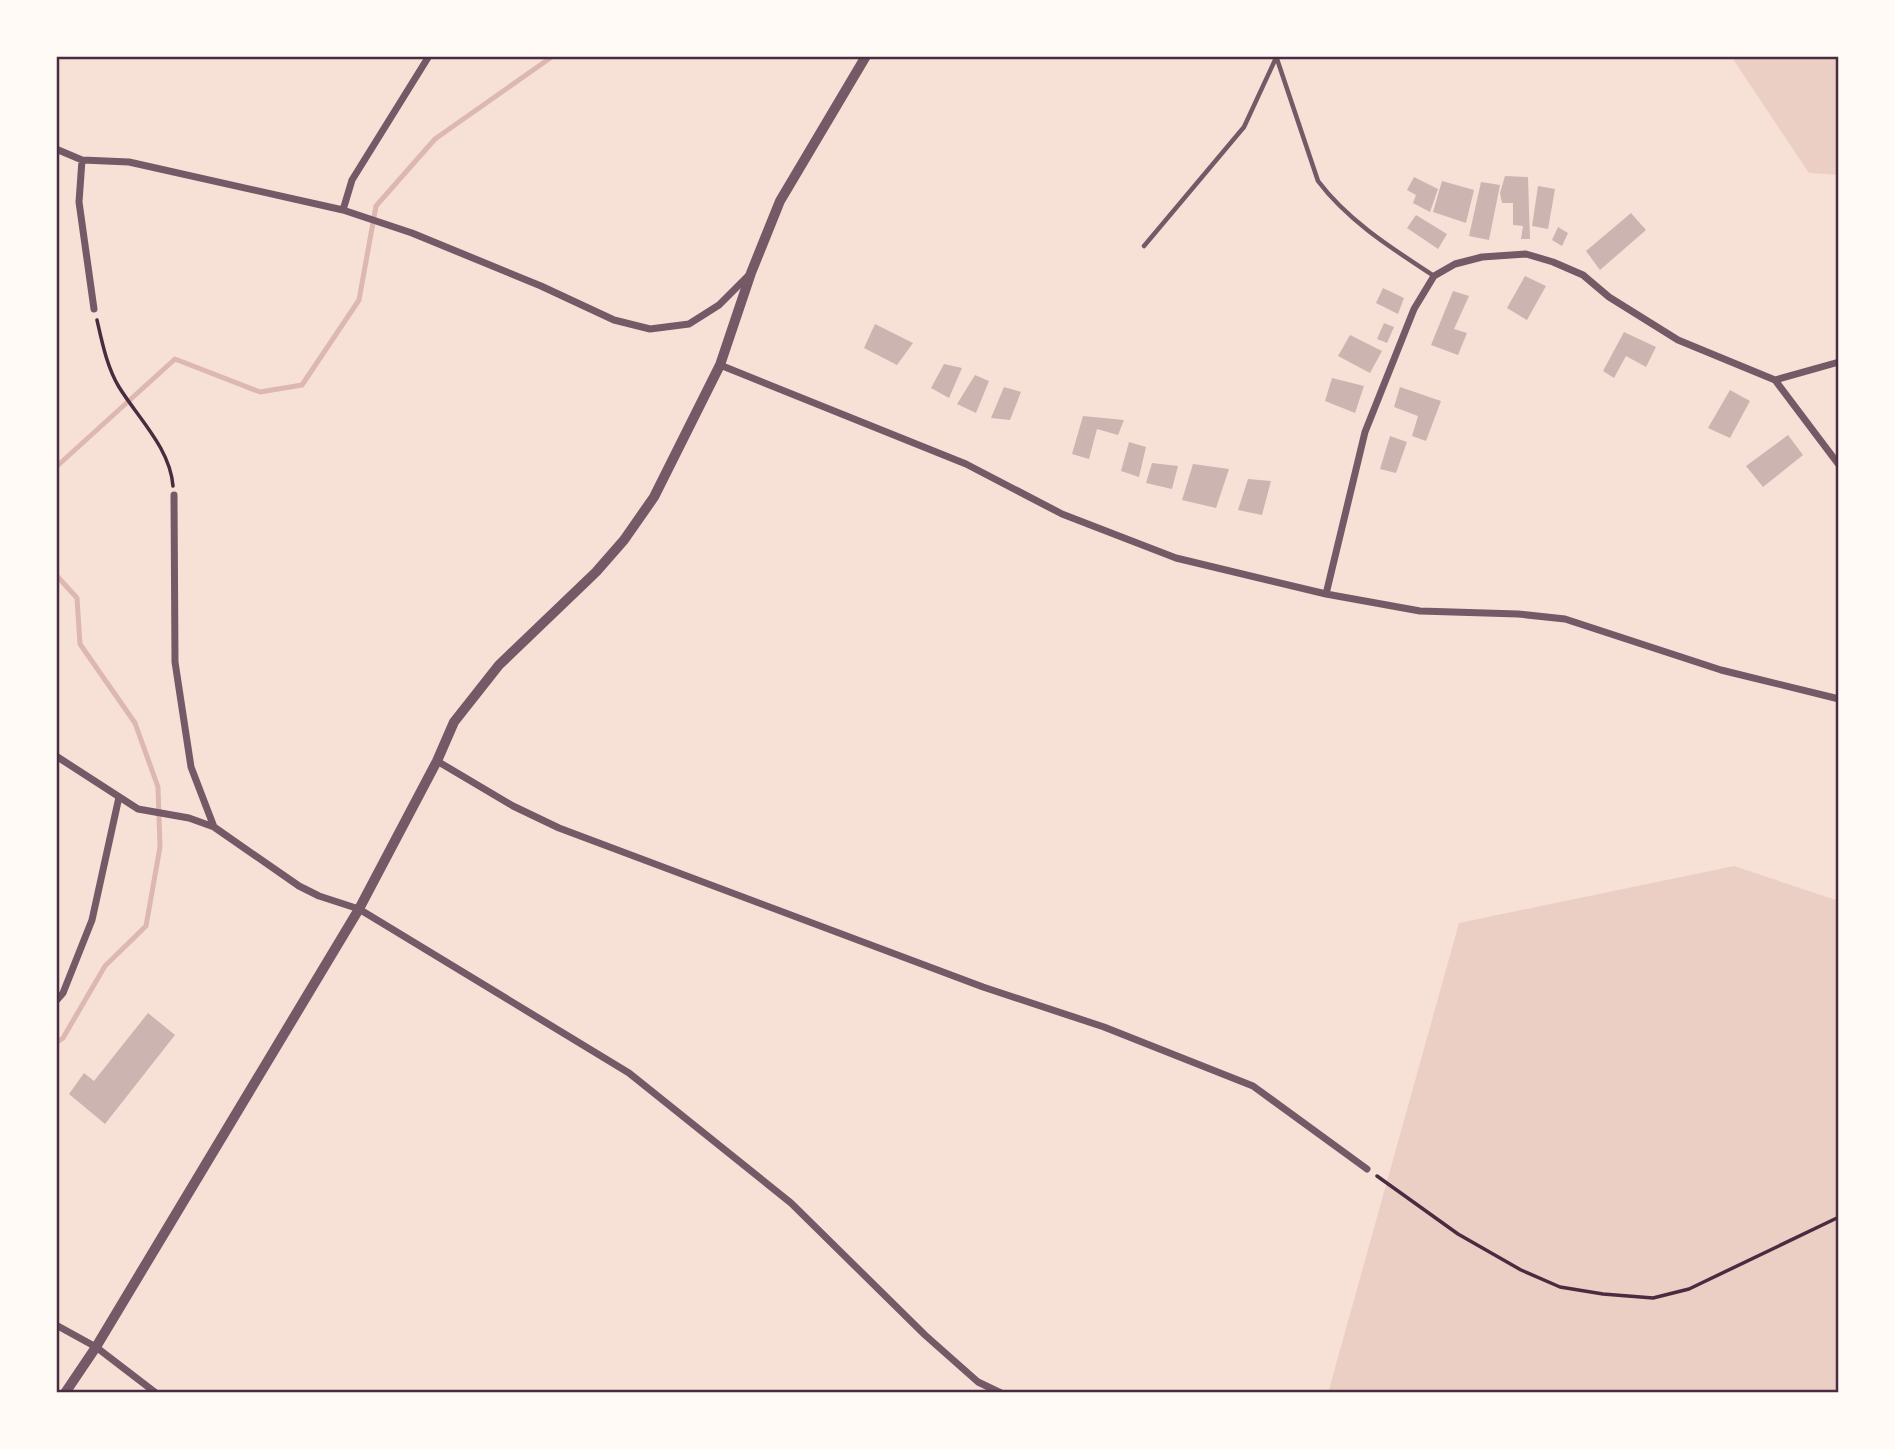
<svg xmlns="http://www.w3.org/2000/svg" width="1895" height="1449" viewBox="0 0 1895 1449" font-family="'Work Sans',sans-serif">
<rect width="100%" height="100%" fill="#f7e1d7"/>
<!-- green -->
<path fill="#ebcfc5" d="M1731,56H1839V175L1809,173Z
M1734,866L1839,901V1393H1328L1459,923Z"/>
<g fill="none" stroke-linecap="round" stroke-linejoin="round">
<!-- stream -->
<path stroke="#dcb8b0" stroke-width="5" d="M56,467L175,359L260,392L302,385L359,300L376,206L435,139L553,56
M56,575L77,598L80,644L135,723L158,787L160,847L146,926L105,966L63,1038L56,1043"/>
</g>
<!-- building -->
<path fill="#ccb4b1" d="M1505,176L1528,177L1530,239H1521L1523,226L1513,225V203H1502L1500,193Z
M1414,177L1438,189L1430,212L1413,203L1416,195L1407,190Z
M1442,181L1474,190L1466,223L1433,212Z
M1481,182L1500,185L1489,240L1469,236Z
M1538,186L1555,189L1548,229L1532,226Z
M1631,213L1646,230L1600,270L1586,251Z
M1416,215L1447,234L1438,249L1407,228Z
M1558,227L1568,233L1562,246L1552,240Z
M1525,276L1546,286L1527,320L1507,308Z
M1383,288L1404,298L1398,314L1376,303Z
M1453,291L1469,296L1454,329L1467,333L1458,355L1431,345Z
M1384,323L1394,327L1387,343L1377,339Z
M875,324L913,343L897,365L864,348Z
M1624,332L1656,347L1646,367L1626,356L1614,378L1603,371Z
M1350,335L1382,351L1370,373L1338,356Z
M944,364L962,368L949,398L931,388Z
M975,375L989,381L976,413L957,404Z
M1332,378L1364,386L1355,413L1325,401Z
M1004,387L1021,392L1010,420L991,418Z
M1400,387L1441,401L1426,441L1412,436L1418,416L1394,407Z
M1730,390L1750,401L1730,438L1708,428Z
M1083,416L1124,420L1118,435L1097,429L1089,459L1072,454Z
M1788,435L1803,455L1763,487L1746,466Z
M1390,436L1407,442L1396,473L1380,469Z
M1129,442L1146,447L1139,477L1121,471Z
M1152,463L1178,466L1172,489L1146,483Z
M1193,464L1229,469L1216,508L1182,500Z
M1248,479L1271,481L1262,515L1238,510Z
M148,1013L175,1035L105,1124L69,1094L84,1073L94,1081Z"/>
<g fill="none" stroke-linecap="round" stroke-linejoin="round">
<!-- path -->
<path stroke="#4a2c40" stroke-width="3.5" d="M97,320C102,342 107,367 119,387C138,418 170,448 173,486
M1377,1176L1458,1234L1521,1270L1560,1287L1603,1294L1653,1298L1689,1289L1839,1217"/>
<!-- service -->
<path stroke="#755966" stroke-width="4.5" d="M1276,56L1318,181C1348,221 1393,249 1434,276
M1144,246L1244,127L1275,60"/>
<!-- minor -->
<path stroke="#755966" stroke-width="7" d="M56,149L82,160L129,162L343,210L412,233L541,286L614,320L650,329L689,324L719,305L748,276
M82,160L79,202L94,309
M343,210L352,180L429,56
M720,365L966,464L1062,514L1176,558L1326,594L1420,611L1518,614L1565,619L1721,670L1839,699
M1775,380L1839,362
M174,495L175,662L191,767L214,827
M1326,594L1365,432L1414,309L1434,276L1455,264L1482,257L1526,254L1553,262L1583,275L1609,297L1678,340L1775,380L1839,465
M56,756L138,809L189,818L214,827L299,886L319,896L359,909L629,1073L791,1203L925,1335L978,1382L1001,1393
M437,761L513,806L559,828L983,987L1104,1027L1253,1086L1367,1169
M56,1001L63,993L92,920L119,797
M56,1325L96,1347L156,1393"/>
<!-- tertiary -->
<path stroke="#755966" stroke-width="10" d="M65,1393L96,1347L359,909L437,761L454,722L499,665L596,572L624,540L654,497L720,365L751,273L780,201L866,56"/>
</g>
<!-- border -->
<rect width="1895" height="1449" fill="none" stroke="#fffaf5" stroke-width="116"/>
<rect x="58" y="58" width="1779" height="1333" fill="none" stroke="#4a2c40" stroke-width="2.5"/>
</svg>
